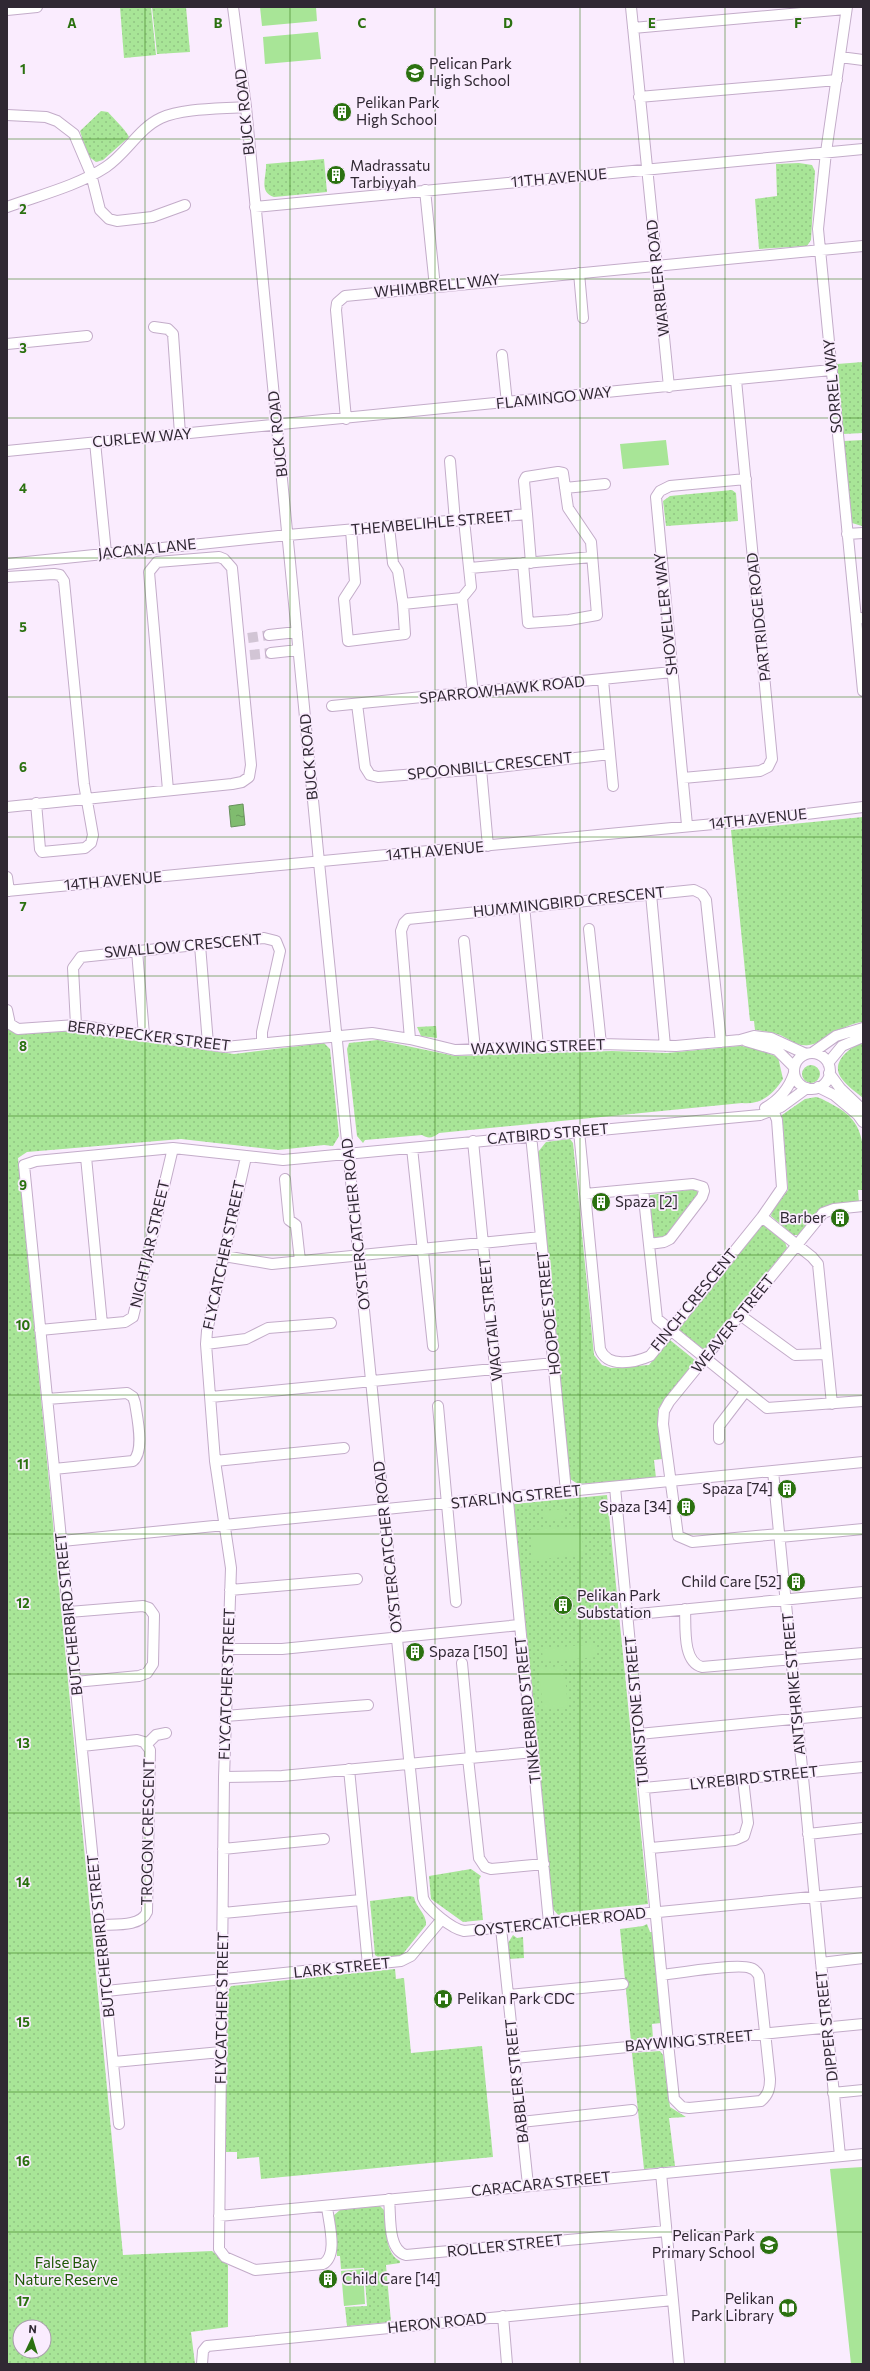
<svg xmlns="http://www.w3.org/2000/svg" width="870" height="2371" viewBox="0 0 870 2371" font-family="Commissioner,sans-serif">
<defs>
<pattern id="grass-dots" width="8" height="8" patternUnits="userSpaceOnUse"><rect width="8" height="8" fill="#a8e597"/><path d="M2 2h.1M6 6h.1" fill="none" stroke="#91c483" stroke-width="1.8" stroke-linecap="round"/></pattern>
<pattern id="water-ripples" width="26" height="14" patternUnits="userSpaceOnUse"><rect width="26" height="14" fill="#80bc6f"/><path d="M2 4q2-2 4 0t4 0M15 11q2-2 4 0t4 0" fill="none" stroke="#69995c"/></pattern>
</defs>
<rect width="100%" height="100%" fill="#faecfe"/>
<!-- grass -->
<path fill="url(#grass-dots)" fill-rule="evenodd" d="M120,7H151L156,55L124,58Z
M152,7H186L190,52L157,54Z
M101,111L108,112C113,118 127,131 129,137L103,160L96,162L88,156L80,131Z
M324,159L327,192L274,197C258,192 267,176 266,164Z
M799,163L812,165L815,171L811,240L807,246L759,249L755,199L777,196L776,164Z
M863,362V433L843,434L837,364Z
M863,440V526H862L852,523L844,441Z
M732,490L736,493L738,521L666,526L663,501L670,496Z
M863,817V1022C841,1024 824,1044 809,1045C795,1047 788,1037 777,1034C770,1032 762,1031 755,1030L754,1021H750L731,830Z
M436,1026L437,1038L421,1036L417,1027Z
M7,1028L17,1034L64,1031L234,1054L324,1043L330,1049L339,1136L333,1146L324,1145L278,1150L181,1139L27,1152L18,1158L123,2255L212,2251L228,2265V2327L191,2332L195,2364H7ZM20,2327H44V2351H20Z
M378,1040L455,1056L612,1051L667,1053L739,1046L751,1047L778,1057L783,1079C773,1094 762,1105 742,1103L439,1133C433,1138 428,1139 422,1135L365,1140L363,1143L357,1136L347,1049L349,1043Z
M863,1042V1098C856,1092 847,1086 842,1079C829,1063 850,1047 863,1042Z
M802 1074a9 9 0 1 1 18 0a9 9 0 1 1-18 0Z
M816,1097C824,1099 829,1103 835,1106C870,1124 863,1156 863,1190H858L859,1202C820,1207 823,1205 799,1235H793L771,1216L772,1211L788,1190L782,1115L805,1099Z
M570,1139L573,1143L594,1355L602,1365L611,1368L649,1365L670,1340L696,1361L658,1409L662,1459L654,1460L656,1478L578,1484L570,1479L538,1152L546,1142Z
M696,1189L699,1194L665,1237L659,1239L652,1236L648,1198L650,1195Z
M762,1223L785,1242L787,1248L703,1352L677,1330Z
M607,1495L648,1904L561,1913L559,1916L553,1909L514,1504Z
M471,1869L481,1876L479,1880L483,1920L463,1922L431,1899L429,1876Z
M410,1896L414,1897C416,1908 427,1914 426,1925L402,1955L381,1959L375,1955L370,1901Z
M647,1924L650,1932H653L661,2023L652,2024L653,2039L631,2041L620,1929L643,1926Z
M513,1935L517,1938L523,1937L524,1958L509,1959L508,1943Z
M395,1969L396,1979L404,1978L411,2053L482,2046L493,2157L261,2179L259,2157L237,2159V2152H225L227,1992L231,1986Z
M660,2051L663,2055L670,2107L686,2117L669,2118L675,2166L644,2169L632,2053Z
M380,2206L385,2211C387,2227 384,2253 400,2261V2263L386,2265L391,2322L347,2326L345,2307L367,2306L364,2268L341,2269L340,2256H337L333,2216L340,2210Z"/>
<!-- garden -->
<path fill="#a8e597" d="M260,7H316L317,21L262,26Z
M318,32L321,59L265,64L263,37Z
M666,440L669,465L623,469L620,444Z
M563,1509L564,1519L545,1521L544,1511Z
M581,1526L584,1555L533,1560L530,1530Z
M595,1644L596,1657L543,1662L542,1649Z
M564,1666L568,1707L543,1710L539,1668Z
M863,2167V2364H851L830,2169Z
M363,2269L365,2304L344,2306L341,2271Z"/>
<!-- water -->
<path fill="url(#water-ripples)" stroke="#68905d" d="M243,804L245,825L231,827L229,806Z"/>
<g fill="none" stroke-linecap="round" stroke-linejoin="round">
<!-- minor-tunnel -->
<path stroke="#d2c5d5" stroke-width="10" stroke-dasharray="10 5" stroke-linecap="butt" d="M248,638L269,635
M250,655L271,653"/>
<defs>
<path id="minor" d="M233,7L246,107L319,862L423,1898C427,1909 452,1929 464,1931L863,1892
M631,7L669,387
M847,7L826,152L818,229L856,619L863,618
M7,10L37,7
M633,28L846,9
M840,57L863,60
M639,97L837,80
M7,115L46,117L57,121L74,134L91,174L100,210L109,219L117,221L152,217L185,205
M425,190L435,287
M7,207C40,195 77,186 106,167C126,154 139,128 161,118C183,108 221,109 246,107
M255,207L863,149
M579,273L583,318
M154,327L168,329L173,334L180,434
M7,344L87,336
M502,355L507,403
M346,419L336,310L337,303L345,296L863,246
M95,442L106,553
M7,451L831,370
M450,461L455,521
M565,488L605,484
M351,530L355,582L344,599L348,641L405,634L403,604L398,571L393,563L389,527
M847,534L863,533
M523,563L528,623L569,620L597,615L591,542L568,508L563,473L558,472L526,477L524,481L527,514
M7,564L288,535L527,514L531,563
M470,568L592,557
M7,577L54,574L60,575L64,581L84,784L93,835L91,843L85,848L42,852L40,849L36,803
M462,598L473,693
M403,604L462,598L471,587L464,520
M856,619L863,691
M269,635L297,632
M271,653L298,650
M603,680L613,786
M357,704L365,767L370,775L378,777L481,769L610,754
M332,706L672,672
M481,769L488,846
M683,778L760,771L768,767L772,759L736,380
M7,807L232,784L242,782L249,777L251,765L232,568L224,559L219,557L157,562L149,572L168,790
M687,825L656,497L660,491L670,486L746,479
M7,877L9,891
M7,891L766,819L863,807
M651,894L665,1046
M524,906L538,1046
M589,929L601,1044
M464,941L475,1049
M200,945L208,1044
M137,951L144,1035
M7,1010L10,1024L18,1029L76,1025L225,1047L372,1033L410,1039L455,1050L601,1044L676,1046L740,1040L754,1036L771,1038L806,1054
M76,1025L73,968L81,957L264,938L276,941L280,951L262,1032V1043
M410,1039L401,931L404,923L408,919L694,890L702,894L706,900L721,1042
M746,1041L777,1050L794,1067
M812,1053L836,1036L863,1028
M794 1071a18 18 0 1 1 36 0a18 18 0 1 1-36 0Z
M828,1063L842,1046L863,1037
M829,1073L840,1088L863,1110
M818,1087L834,1095L858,1115L863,1122
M765,1108C779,1100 789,1089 794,1073
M579,1131L600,1349C607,1368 634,1363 650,1356L762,1217L782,1188L777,1120L771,1105
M531,1135L566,1491
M473,1141L549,1923
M412,1148L433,1346
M86,1157L102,1324
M246,1157L207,1331L206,1344L215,1461L231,1568L224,1777L219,2249L225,2257L255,2270L323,2264C339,2255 328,2221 327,2206
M285,1179L289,1220L296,1225L300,1261
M643,1189L657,1319L767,1408L863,1401
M585,1194L693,1184L703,1187L704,1191L702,1197L670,1239L664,1242L649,1244
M762,1217L812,1257L818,1264L832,1404
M224,1256L272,1264L541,1237
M740,1315L795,1355L827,1354
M40,1330L125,1322L133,1317L173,1148
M206,1344L246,1339L268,1328L331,1323
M211,1397L554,1363
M47,1399L127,1393L133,1397L135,1403C137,1417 145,1451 133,1461L54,1469
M438,1406L456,1602
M719,1439V1426L745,1392
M215,1461L344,1448
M773,1471L840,2156
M615,1487L668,2043L674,2099L682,2107L689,2108L761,2101C768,2095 770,2089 770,2079L759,1976C757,1972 755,1969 750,1968C738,1963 678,1973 662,1975
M779,1534L692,1542L678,1536L663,1424L664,1411L669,1402L823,1213L834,1209L863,1206
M780,1537L863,1529
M62,1541L863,1462
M230,1590L357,1579
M685,1609C686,1626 682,1662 702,1667L863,1653
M69,1612L143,1606L149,1608L154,1615L153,1664L147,1673L139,1676L75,1682
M628,1615L863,1592
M227,1649H282L519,1625
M462,1663L471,1758
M225,1716L368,1705
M639,1734L863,1712
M147,1744L156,1735L166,1733
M82,1746L137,1740L144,1742L150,1750L147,1912C141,1927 114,1924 100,1925
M468,1758L479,1858L485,1867L491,1869L544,1864
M349,1769L368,1965
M224,1777L282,1776L533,1752
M644,1788L863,1767
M808,1834L863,1828
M651,1848L735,1840L744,1836L748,1823L743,1779
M223,1849L324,1839
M223,1913L361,1900
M501,1928L528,2185
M821,1963L863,1958
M106,1991L401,1961L411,1956L442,1919
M509,1995L623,1984
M515,2058L863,2024
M114,2062L221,2052
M833,2093L863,2090
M521,2122L632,2110
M119,2124L24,1165L36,1161L173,1148L283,1160L760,1115L781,1107L807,1088
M661,2173L679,2364
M389,2199C391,2215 387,2250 406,2255L666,2231
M219,2216L863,2154
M503,2316L507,2364
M202,2364L203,2351L207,2346L673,2300"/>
</defs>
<!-- minor casing -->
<use href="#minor" stroke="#c3acc9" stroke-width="12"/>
<!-- minor -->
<use href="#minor" stroke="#fff" stroke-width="10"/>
</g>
<!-- grid -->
<path fill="none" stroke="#2b7110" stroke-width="1" stroke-opacity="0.55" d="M145,7V2364M290,7V2364M435,7V2364M580,7V2364M725,7V2364M7,139H863M7,279H863M7,418H863M7,558H863M7,697H863M7,837H863M7,976H863M7,1116H863M7,1255H863M7,1395H863M7,1534H863M7,1674H863M7,1813H863M7,1953H863M7,2092H863M7,2232H863"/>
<!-- icons -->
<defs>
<symbol id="school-disc" viewBox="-11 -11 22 22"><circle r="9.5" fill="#2b7110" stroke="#faecfe"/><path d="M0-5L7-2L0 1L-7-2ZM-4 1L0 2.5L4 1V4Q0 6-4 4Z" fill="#fff"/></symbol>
<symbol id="building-disc" viewBox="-11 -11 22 22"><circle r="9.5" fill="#2b7110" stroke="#faecfe"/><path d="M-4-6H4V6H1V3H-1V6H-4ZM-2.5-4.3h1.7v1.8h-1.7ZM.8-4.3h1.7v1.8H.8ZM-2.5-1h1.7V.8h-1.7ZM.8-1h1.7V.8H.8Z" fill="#fff"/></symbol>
<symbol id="hospital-disc" viewBox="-11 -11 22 22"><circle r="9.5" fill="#2b7110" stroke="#faecfe"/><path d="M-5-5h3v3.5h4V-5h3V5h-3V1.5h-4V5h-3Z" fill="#fff"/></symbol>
<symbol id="library-disc" viewBox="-11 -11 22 22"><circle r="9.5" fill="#2b7110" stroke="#faecfe"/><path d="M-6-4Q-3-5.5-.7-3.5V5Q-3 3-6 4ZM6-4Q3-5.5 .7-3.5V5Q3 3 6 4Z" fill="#fff"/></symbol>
</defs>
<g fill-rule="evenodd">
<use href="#school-disc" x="404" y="62" width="22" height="22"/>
<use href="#building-disc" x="331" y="101" width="22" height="22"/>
<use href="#building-disc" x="325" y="164" width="22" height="22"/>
<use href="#building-disc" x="590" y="1191" width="22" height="22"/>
<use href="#building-disc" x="829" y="1207" width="22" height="22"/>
<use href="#building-disc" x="776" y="1478" width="22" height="22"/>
<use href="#building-disc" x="675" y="1496" width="22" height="22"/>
<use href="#building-disc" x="785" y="1571" width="22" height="22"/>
<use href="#building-disc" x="552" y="1594" width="22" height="22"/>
<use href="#building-disc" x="404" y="1641" width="22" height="22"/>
<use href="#hospital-disc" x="432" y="1988" width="22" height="22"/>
<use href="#school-disc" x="758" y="2234" width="22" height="22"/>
<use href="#building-disc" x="317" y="2268" width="22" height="22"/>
<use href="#library-disc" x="777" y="2297" width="22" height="22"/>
</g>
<g text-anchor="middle" stroke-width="3.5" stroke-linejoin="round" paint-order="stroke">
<!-- poi labels -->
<g font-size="15" fill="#302833" stroke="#faecfe" text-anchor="start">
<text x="429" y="69">Pelican Park<tspan x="429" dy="17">High School</tspan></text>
<text x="356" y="108">Pelikan Park<tspan x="356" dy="17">High School</tspan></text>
<text x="350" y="171">Madrassatu<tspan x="350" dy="17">Tarbiyyah</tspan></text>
<text x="615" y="1207">Spaza [2]</text>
<text x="826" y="1223" text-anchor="end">Barber</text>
<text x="773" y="1494" text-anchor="end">Spaza [74]</text>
<text x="672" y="1512" text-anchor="end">Spaza [34]</text>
<text x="782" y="1587" text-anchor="end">Child Care [52]</text>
<text x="577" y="1601">Pelikan Park<tspan x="577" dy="17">Substation</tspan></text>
<text x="429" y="1657">Spaza [150]</text>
<text x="457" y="2004">Pelikan Park CDC</text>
<text x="755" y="2241" text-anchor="end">Pelican Park<tspan x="755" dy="17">Primary School</tspan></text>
<text x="342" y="2284">Child Care [14]</text>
<text x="774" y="2304" text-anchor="end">Pelikan<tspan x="774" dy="17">Park Library</tspan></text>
</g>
<!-- street labels -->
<g font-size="15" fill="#302833" stroke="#faecfe">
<text transform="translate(245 112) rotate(-96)" y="5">BUCK ROAD</text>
<text transform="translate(559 178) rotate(-5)" y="5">11TH AVENUE</text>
<text transform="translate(658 278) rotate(-96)" y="5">WARBLER ROAD</text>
<text transform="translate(437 286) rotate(-6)" y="5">WHIMBRELL WAY</text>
<text transform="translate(833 386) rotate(-95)" y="5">SORREL WAY</text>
<text transform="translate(554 398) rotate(-6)" y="5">FLAMINGO WAY</text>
<text transform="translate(278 434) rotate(-96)" y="5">BUCK ROAD</text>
<text transform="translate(142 438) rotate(-5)" y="5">CURLEW WAY</text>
<text transform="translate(432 523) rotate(-5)" y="5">THEMBELIHLE STREET</text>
<text transform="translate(147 549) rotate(-6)" y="5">JACANA LANE</text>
<text transform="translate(666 614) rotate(-96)" y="5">SHOVELLER WAY</text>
<text transform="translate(759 617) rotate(-96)" y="5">PARTRIDGE ROAD</text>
<text transform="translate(502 690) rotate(-6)" y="5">SPARROWHAWK ROAD</text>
<text transform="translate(309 757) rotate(-95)" y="5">BUCK ROAD</text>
<text transform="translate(490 766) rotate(-6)" y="5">SPOONBILL CRESCENT</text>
<text transform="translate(758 819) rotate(-6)" y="5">14TH AVENUE</text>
<text transform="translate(435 851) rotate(-5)" y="5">14TH AVENUE</text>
<text transform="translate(113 881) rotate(-5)" y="5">14TH AVENUE</text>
<text transform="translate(569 902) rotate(-6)" y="5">HUMMINGBIRD CRESCENT</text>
<text transform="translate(183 946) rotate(-5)" y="5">SWALLOW CRESCENT</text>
<text transform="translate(149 1036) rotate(7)" y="5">BERRYPECKER STREET</text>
<text transform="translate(538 1047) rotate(-2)" y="5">WAXWING STREET</text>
<text transform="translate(548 1134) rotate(-5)" y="5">CATBIRD STREET</text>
<text transform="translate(356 1224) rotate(-96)" y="5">OYSTERCATCHER ROAD</text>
<text transform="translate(150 1244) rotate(-77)" y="5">NIGHTJAR STREET</text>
<text transform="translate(224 1255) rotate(-78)" y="5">FLYCATCHER STREET</text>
<text transform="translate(694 1300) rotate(-51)" y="5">FINCH CRESCENT</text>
<text transform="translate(549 1313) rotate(-96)" y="5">HOOPOE STREET</text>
<text transform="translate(491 1319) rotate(-96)" y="5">WAGTAIL STREET</text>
<text transform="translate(733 1324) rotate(-51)" y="5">WEAVER STREET</text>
<text transform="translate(516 1497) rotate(-6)" y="5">STARLING STREET</text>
<text transform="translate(388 1547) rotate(-96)" y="5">OYSTERCATCHER ROAD</text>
<text transform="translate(69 1614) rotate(-96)" y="5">BUTCHERBIRD STREET</text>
<text transform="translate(227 1684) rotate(-88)" y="5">FLYCATCHER STREET</text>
<text transform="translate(794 1684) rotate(-95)" y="5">ANTSHRIKE STREET</text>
<text transform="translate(528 1710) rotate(-96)" y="5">TINKERBIRD STREET</text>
<text transform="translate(637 1711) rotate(-95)" y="5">TURNSTONE STREET</text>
<text transform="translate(754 1778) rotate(-6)" y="5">LYREBIRD STREET</text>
<text transform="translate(148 1832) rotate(-89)" y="5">TROGON CRESCENT</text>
<text transform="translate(560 1922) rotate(-6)" y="5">OYSTERCATCHER ROAD</text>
<text transform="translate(101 1936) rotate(-96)" y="5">BUTCHERBIRD STREET</text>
<text transform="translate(342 1968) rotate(-6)" y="5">LARK STREET</text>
<text transform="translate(222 2008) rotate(-89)" y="5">FLYCATCHER STREET</text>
<text transform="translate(827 2026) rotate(-96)" y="5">DIPPER STREET</text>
<text transform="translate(689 2041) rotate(-5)" y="5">BAYWING STREET</text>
<text transform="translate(517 2081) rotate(-96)" y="5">BABBLER STREET</text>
<text transform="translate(541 2184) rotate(-6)" y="5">CARACARA STREET</text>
<text transform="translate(505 2246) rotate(-6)" y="5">ROLLER STREET</text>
<text transform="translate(437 2323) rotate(-6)" y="5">HERON ROAD</text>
</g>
<!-- park labels -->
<g font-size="15" fill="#1d5705" stroke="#faecfe">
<text x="66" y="2268">False Bay<tspan x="66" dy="17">Nature Reserve</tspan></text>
</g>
</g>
<g font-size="13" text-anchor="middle" font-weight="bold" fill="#2b7110" stroke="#faecfe" stroke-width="3.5" stroke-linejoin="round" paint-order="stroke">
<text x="72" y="28">A</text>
<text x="218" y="28">B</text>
<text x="362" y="28">C</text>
<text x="508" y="28">D</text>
<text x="652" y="28">E</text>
<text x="798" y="28">F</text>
<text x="23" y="74">1</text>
<text x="23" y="214">2</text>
<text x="23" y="353">3</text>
<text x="23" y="493">4</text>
<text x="23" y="632">5</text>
<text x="23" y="772">6</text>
<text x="23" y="911">7</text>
<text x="23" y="1051">8</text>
<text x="23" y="1190">9</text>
<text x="23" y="1330">10</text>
<text x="23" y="1469">11</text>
<text x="23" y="1608">12</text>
<text x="23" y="1748">13</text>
<text x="23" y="1887">14</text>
<text x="23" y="2027">15</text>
<text x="23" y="2166">16</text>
<text x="23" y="2306">17</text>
</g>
<!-- border -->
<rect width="870" height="2371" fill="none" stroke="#302833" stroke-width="16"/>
<!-- north arrow -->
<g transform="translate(32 2339) rotate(4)"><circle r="19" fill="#faecfe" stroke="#a99ead"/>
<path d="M0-3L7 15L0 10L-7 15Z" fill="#2b7110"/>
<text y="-6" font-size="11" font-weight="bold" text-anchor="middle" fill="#302833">N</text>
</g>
</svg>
